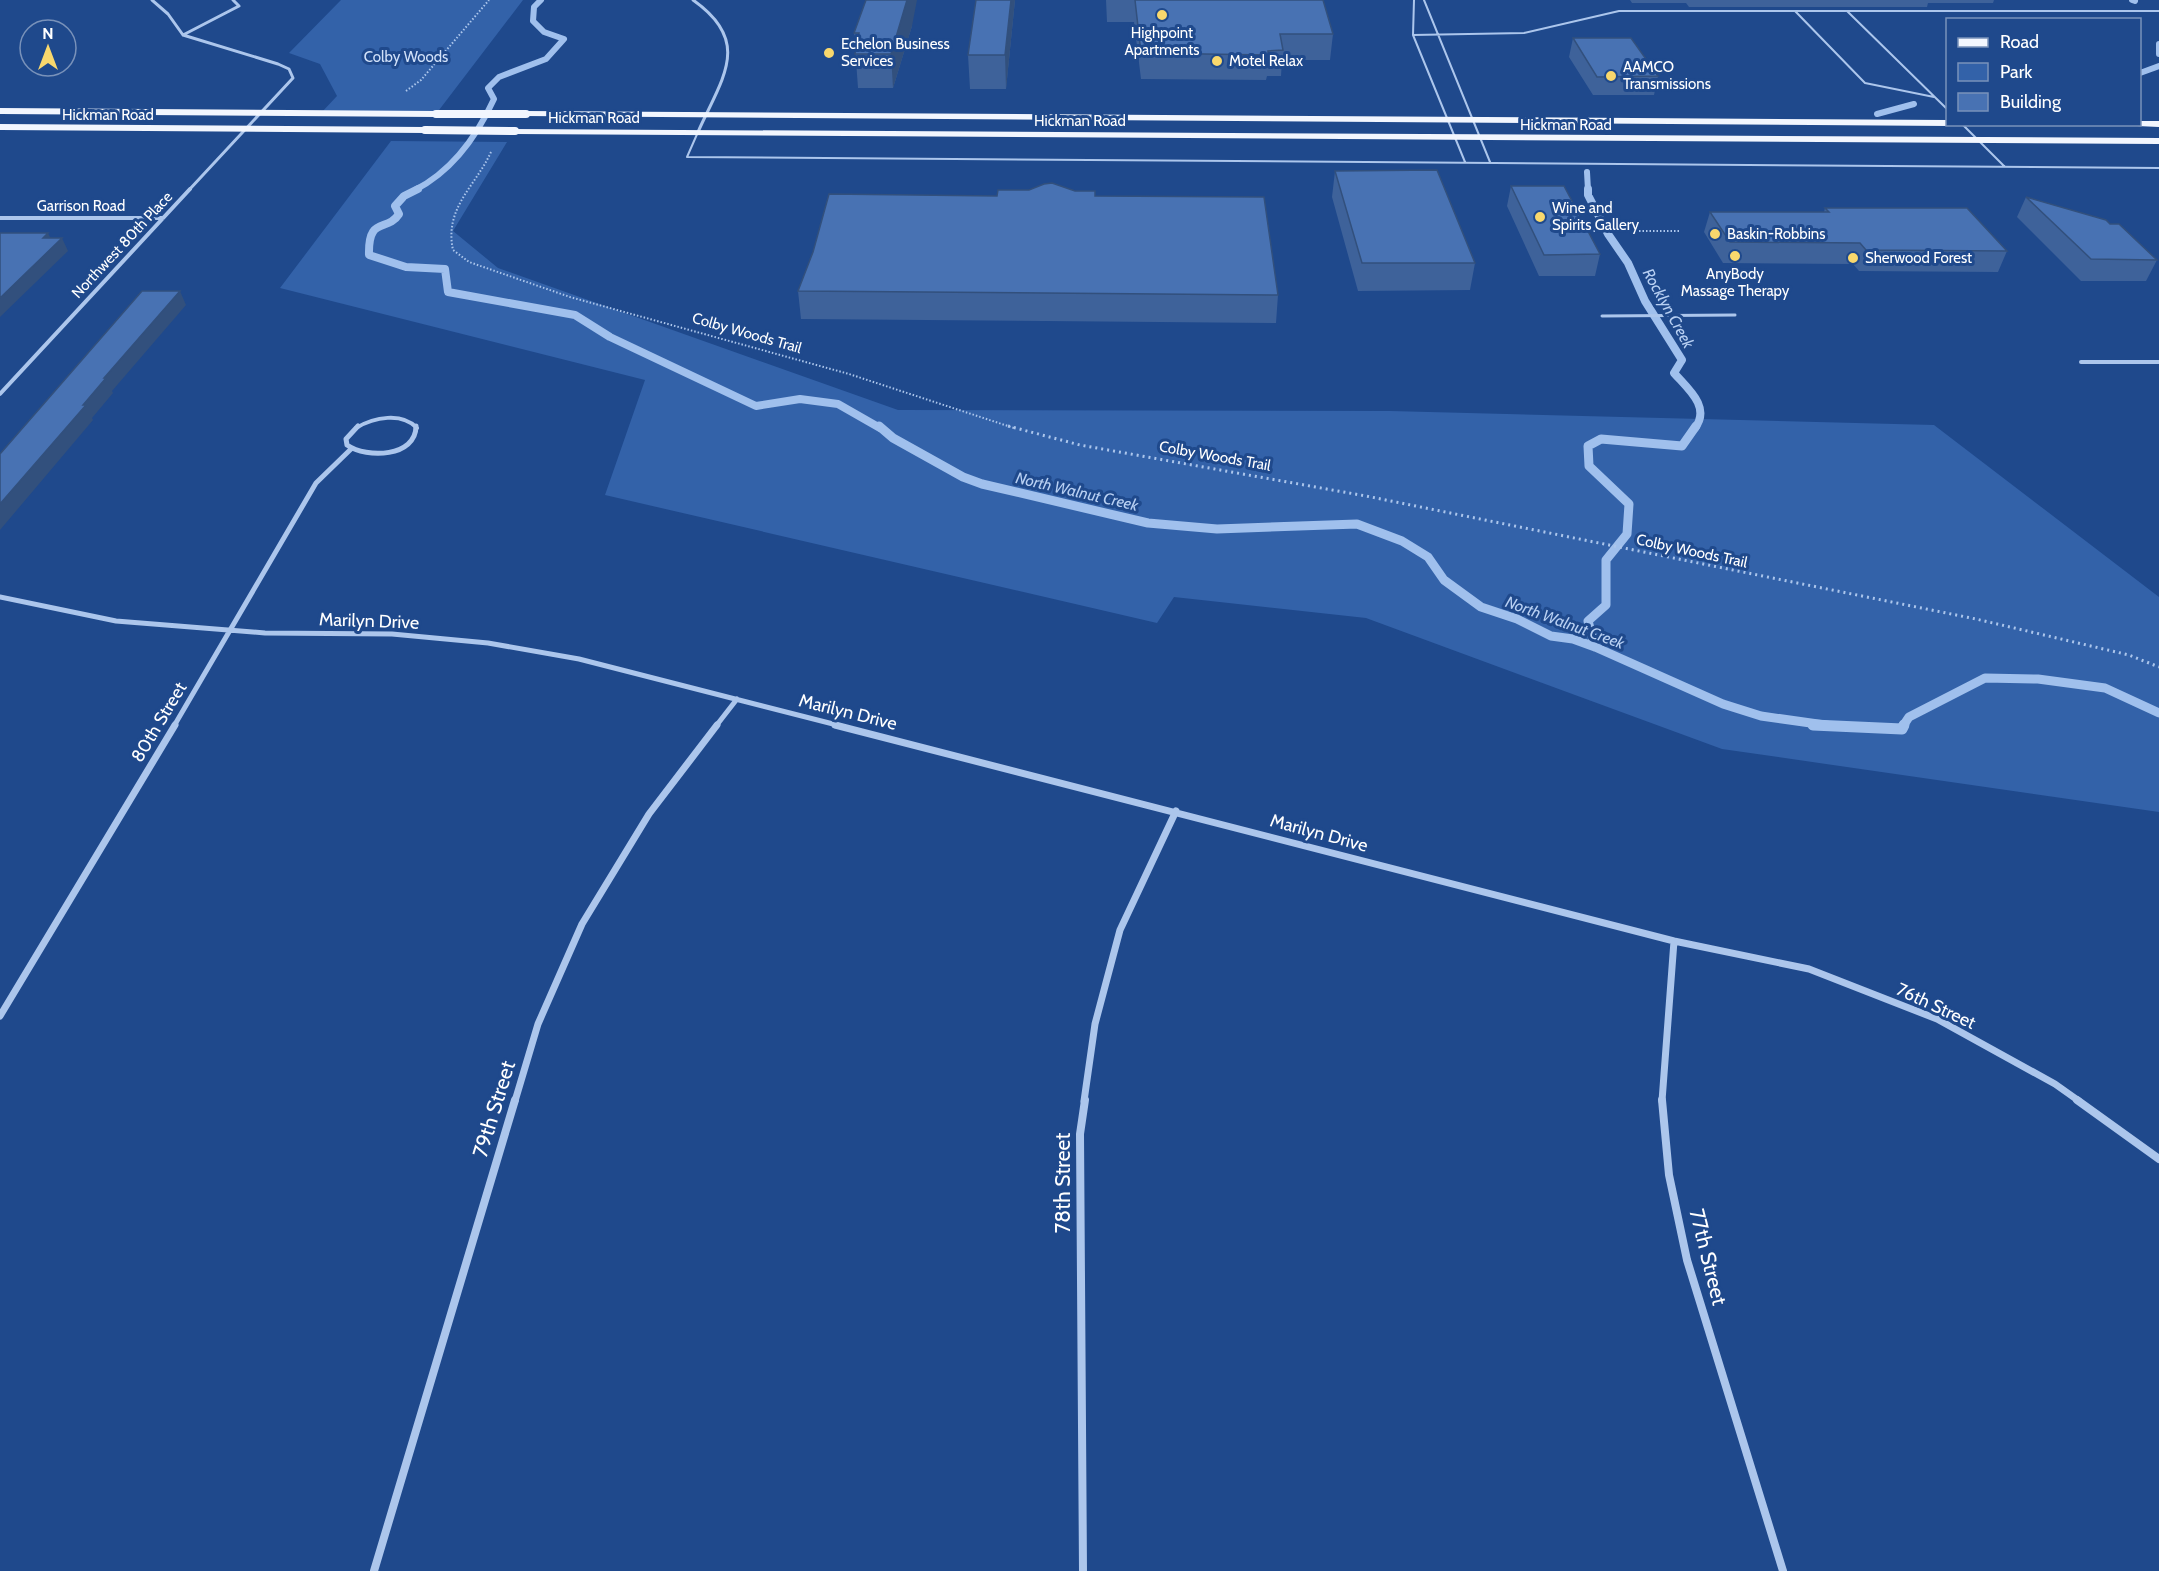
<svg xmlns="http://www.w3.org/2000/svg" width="2159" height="1571" viewBox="0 0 2159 1571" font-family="Cabin,sans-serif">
<rect width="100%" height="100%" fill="#1f498c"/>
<!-- green -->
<path fill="#3362a9" d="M341,0H523L436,114L321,113L337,96L320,64L289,53Z
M391,141L507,142L453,231L498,268L898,410L1390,411L1934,425L2159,597V812L1722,749L1366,618L1174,597L1157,623L605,495L645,380L280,288Z"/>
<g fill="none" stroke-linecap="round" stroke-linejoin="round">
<!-- stream-far3 -->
<path stroke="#a0c0ed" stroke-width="6" d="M2132,0L2135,1
M2159,44V54
M2140,73L2159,66
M1877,114L1914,104
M1587,172L1588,190
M415,190C452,171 477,136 494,99L488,88L499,77L546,59L564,39L544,32L533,21L534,7L541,0"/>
<!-- stream-far2 -->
<path stroke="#a0c0ed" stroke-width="8" d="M418,189L404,196L395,206L399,214C387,233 368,215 369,255L406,267L445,269L448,292L575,315L610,337L756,406L800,399L838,404L880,428
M1588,189V195L1608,234L1628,263L1645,301L1682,360L1674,373C1688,389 1711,407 1695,428"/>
<!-- stream-far1 -->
<path stroke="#a0c0ed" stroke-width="9" d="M879,426L893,438L963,477L982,484L1148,523L1217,529L1357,524L1402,541L1428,557L1444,580L1481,607L1517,619L1551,636L1573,639L1595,647L1723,704L1761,716L1832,726
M1595,647L1588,621L1606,605V560L1627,534L1629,504L1589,466L1588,446L1601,439L1682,446L1696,426
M1903,726L1909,717L1985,678L2038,679L2105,688L2159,713"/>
<!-- stream -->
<path stroke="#a0c0ed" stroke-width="11" d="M1813,725L1902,729L1904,725"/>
<!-- path-far1 -->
<path stroke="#acc6ec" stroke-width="2" stroke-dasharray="1.5 2" stroke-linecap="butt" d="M406,91L421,80L489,0
M491,152C475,187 444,208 453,250L469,262L570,297L849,374L1014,428
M1583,231H1681"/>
<!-- path -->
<path stroke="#acc6ec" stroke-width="3" stroke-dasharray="2 4" stroke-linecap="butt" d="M1008,426L1080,445L1366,496L1976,619L2129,655L2159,667"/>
<!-- service-far1 -->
<path stroke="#acc6ec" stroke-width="2" d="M1414,0L1413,35L1465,162
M1424,0L1490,162
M1795,11L1865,83L1934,97
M1847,11L1948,110
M1413,35L1524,33L1619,11H2159
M1962,124L2005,167
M698,132L687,157L2159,168"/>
<!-- service -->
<path stroke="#acc6ec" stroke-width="3" d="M1602,316L1735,315"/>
<!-- minor-far4 -->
<path stroke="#acc6ec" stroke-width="3" d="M152,0L168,14L183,35L278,64L289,69L293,78L189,190
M693,0C753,42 722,78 698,132
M183,35L239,6L233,0"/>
<!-- minor-far3 -->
<path stroke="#acc6ec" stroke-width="4" d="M0,218H163
M2081,362H2159
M0,394L190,189
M356,428C374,417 402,412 417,428"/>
<!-- minor-far2 -->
<path stroke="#acc6ec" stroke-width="5" d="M358,426L346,439L347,445C367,459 416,457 416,426
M0,597L116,621L265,633L392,634L488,643L579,659L841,726
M174,726L316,483L351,449
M716,726L737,699"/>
<!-- minor-far1 -->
<path stroke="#acc6ec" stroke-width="7" d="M835,725L1674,941L1809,969L1937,1019L2055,1084L2079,1101
M0,1016L175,725
M515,1101L538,1024L582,924L649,814L717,725
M1084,1101L1095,1024L1120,930L1176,811
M1662,1101L1674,941"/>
<!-- minor -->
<path stroke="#acc6ec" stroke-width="8" d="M1662,1100L1669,1175L1687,1260L1783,1571
M2077,1100L2159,1159
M374,1571L515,1100
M1083,1571L1080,1134L1085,1100"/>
<!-- primary -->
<path fill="#f2f6fe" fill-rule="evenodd" d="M0,108L436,111L440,114L436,117L0,114Z
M526,111L1948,120V124H1951L1948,126L523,116V112Z
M2140,121H2159V127L2137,126Z
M0,124L425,127L429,130L425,133L0,130Z
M512,129L2159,138V144L515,134L512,133Z"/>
<!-- primary-bridge -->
<path stroke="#f2f6fe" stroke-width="8" d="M436,114H526
M425,130L515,131"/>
</g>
<!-- wall -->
<path fill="#3e629a" d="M976,0H1015L1006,89H970L968,55Z
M1106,0H1323L1333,34L1330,60H1282L1281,76H1267L1266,80L1141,79L1134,22H1107Z
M1630,0H1994L1993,3H1928L1927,7H1689L1686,3H1632Z
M912,26L893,88H858L854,33Z
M1573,38L1658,76L1654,95H1593L1569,57Z
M1335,171L1475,263L1470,290L1358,291L1332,197Z
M1511,186L1600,254L1595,276H1539L1507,206Z
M997,196H1095L1278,295L1276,323L801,319L798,291Z
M2026,197L2110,224L2157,260L2146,281H2081L2017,217Z
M1825,208L2007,251L1998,272L1859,271L1853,264L1723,263L1704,232L1710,212H1824Z"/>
<!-- shaded-wall -->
<path fill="#32507d" d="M907,0H917L912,26L893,88L891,54Z
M1011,0H1015L1006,89L1005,55Z
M48,233L54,245L43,238Z
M62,238L68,251L0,317V298Z
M180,291L186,305L112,391L113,393L92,418L93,420L0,530V504L83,405L104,378Z"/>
<!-- building -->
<path fill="#4872b3" stroke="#32507d" stroke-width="1.5" d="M866,0H907L891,54H855L859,33H854Z
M976,0H1011L1005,55H968Z
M1135,0H1323L1333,34H1280L1283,50L1268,51V55L1141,53Z
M1573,38H1631L1658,76L1597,77Z
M1437,170L1475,263H1362L1335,171Z
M1052,183L1075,191H1095V196L1264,197L1278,295L798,291L813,252L829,194L997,196L998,190H1029L1044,184Z
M1511,186H1564L1600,254L1544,255Z
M2026,197L2106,220L2110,224H2119L2157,260L2091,259Z
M1825,208H1967L2007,251L1866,250L1860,243L1730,242L1710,212H1829Z
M0,233H48L43,238H62L0,298Z
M142,291H180L104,378H106L83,405H86L0,504V454Z"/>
<!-- markers -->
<g fill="#f9d86d" stroke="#1f498c" stroke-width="2">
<circle cx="1162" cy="15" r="6"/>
<circle cx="829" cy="53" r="6"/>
<circle cx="1217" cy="61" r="6"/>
<circle cx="1611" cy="76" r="6"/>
<circle cx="1540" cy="217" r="6"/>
<circle cx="1715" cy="234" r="6"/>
<circle cx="1735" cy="256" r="6"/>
<circle cx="1853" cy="258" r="6"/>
</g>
<g text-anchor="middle" stroke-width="6" stroke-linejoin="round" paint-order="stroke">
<!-- far-poi labels -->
<g font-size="15" fill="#fff" stroke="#1f498c" text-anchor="start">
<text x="1162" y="38" text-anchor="middle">Highpoint<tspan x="1162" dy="17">Apartments</tspan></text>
<text x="841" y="49">Echelon Business<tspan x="841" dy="17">Services</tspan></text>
<text x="1229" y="66">Motel Relax</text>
<text x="1623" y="72">AAMCO<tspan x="1623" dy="17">Transmissions</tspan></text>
<text x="1552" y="213">Wine and<tspan x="1552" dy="17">Spirits Gallery</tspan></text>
<text x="1727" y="239">Baskin-Robbins</text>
<text x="1865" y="263">Sherwood Forest</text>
<text x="1735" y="279" text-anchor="middle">AnyBody<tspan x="1735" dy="17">Massage Therapy</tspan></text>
</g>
<!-- far-park labels -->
<g font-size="15" fill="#d1e1f9" stroke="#1f498c">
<text x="406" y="62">Colby Woods</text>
</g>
<!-- far-street labels -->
<g font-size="15" fill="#fff" stroke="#1f498c">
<text x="108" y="120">Hickman Road</text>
<text x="594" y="123">Hickman Road</text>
<text x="1080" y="126">Hickman Road</text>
<text x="1566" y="130">Hickman Road</text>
<text x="81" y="211">Garrison Road</text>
<text transform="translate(122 245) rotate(-47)" y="5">Northwest 80th Place</text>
<text transform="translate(747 333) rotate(16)" y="5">Colby Woods Trail</text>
<text transform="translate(1215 456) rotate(10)" y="5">Colby Woods Trail</text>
<text transform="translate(1692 551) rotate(12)" y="5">Colby Woods Trail</text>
</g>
<!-- far-water labels -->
<g font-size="16" font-style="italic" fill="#b8d0f3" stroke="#1f498c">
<text transform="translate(1669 308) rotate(61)" y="6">Rocklyn Creek</text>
<text transform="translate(1077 491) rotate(13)" y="6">North Walnut Creek</text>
<text transform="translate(1565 622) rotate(20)" y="6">North Walnut Creek</text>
</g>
<!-- street labels -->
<g font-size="18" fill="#fff" stroke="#1f498c">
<text transform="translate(369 621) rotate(2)" y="6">Marilyn Drive</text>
<text transform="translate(848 712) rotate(14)" y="6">Marilyn Drive</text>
<text transform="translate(159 722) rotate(-59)" y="6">80th Street</text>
<text transform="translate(1319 833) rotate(15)" y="6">Marilyn Drive</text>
<text transform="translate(1936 1006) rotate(25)" y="6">76th Street</text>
</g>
<!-- near-street labels -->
<g font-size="21" fill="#fff" stroke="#1f498c">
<text transform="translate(494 1109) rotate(-73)" y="7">79th Street</text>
<text transform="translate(1063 1183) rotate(-90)" y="7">78th Street</text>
<text transform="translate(1708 1257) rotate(76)" y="7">77th Street</text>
</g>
</g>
<!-- legend -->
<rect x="1946" y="18" width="195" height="108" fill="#1f498c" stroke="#7992ba" stroke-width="1.5"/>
<rect x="1958" y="38" width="30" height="9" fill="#f2f6fe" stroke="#7992ba" stroke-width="1.5"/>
<text x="2000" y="48" font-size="18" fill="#ffffff">Road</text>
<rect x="1958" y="63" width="30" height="18" fill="#3362a9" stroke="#7992ba" stroke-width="1.5"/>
<text x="2000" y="78" font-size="18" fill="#ffffff">Park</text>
<rect x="1958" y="93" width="30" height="18" fill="#4872b3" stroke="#7992ba" stroke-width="1.5"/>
<text x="2000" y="108" font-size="18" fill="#ffffff">Building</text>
<!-- north arrow -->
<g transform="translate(48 48)"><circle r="28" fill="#1f498c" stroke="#7992ba" stroke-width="1.5"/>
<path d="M0-4.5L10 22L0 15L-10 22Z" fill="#f9d86d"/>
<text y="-9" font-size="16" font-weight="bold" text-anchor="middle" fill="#ffffff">N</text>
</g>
</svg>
